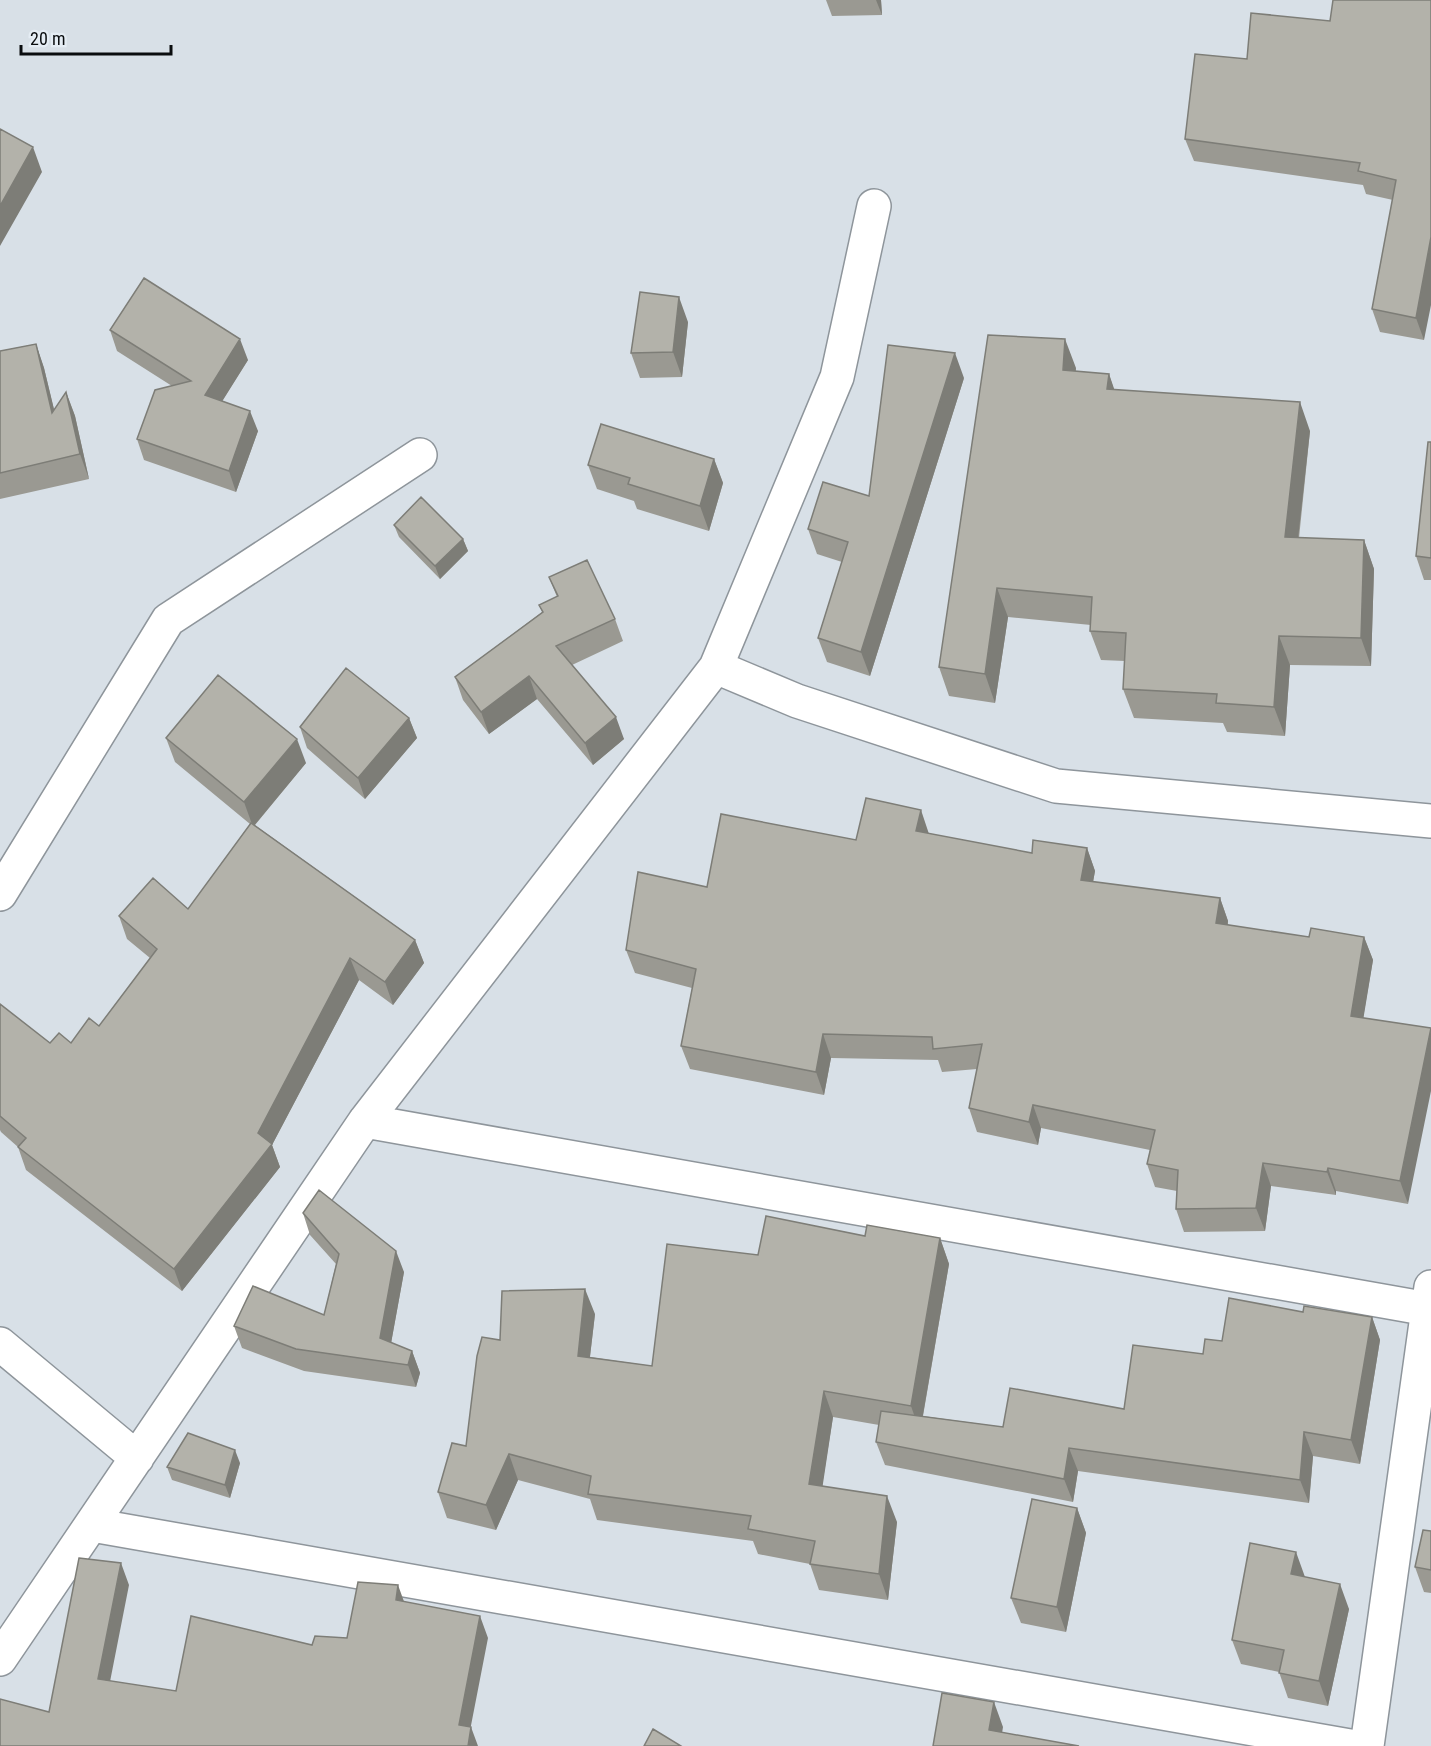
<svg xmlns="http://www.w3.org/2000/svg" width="1431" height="1746" viewBox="0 0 1431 1746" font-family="'Roboto Condensed',sans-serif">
<rect width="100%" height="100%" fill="#d8e0e7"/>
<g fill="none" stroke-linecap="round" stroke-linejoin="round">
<defs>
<path id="minor" d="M716,667L797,701L1056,786L1431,821
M0,894L168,620L420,455
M365,1121L1428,1309
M0,1344L137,1458
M92,1525L1350,1746
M0,1659L365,1121L716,667L837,377L874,206
M1367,1746L1431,1287"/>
</defs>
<!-- minor casing -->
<use href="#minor" stroke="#8e959b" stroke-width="36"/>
<!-- minor -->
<use href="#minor" stroke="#fff" stroke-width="33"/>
</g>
<!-- wall -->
<path fill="#9a9992" d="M826,0H881L882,15L832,16Z
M1431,0L1424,340L1380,332L1372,309L1393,200L1366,194L1363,185L1194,161L1185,139L1247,59L1330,21Z
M688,322L682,377L640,378L631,353Z
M110,330L248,360L222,401L258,431L236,492L144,460L137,439L172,386L117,351Z
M36,344L44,368L54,410L66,392L75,416L89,479L0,499V351Z
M1076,368L1075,371L1109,374L1114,390L1310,431L1299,538L1364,540L1374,569L1371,666L1290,665L1285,736L1227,732L1223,723L1134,718L1123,689L1125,661L1101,660L1090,631L1091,625L1008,617L995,703L949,696L939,667Z
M964,378L870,676L827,662L818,638L842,562L817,554L808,529L869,496Z
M1431,442V580H1424L1416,556Z
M714,459L723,483L709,531L637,509L634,501L597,489L588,465Z
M394,525L463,539L468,551L440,579L399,537Z
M549,577L615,619L623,641L572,665L624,739L593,765L537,699L489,734L463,700L455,677L542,612L539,605L557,597Z
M409,718L417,738L365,799L307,748L300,727Z
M166,738L306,763L255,825L415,940L424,963L393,1005L359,980L272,1145L280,1167L182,1291L26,1170L18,1147L1,1132L0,1130V1004L50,1043H71L99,1026L150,958L127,939L119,916L188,909L250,824L175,762Z
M929,834L1032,853L1087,848L1095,871L1093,882L1220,898L1228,921V925L1309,937H1364L1373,960L1363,1018L1408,1204L1336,1191V1195L1271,1186L1265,1231L1184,1232L1176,1209L1177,1191L1155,1187L1147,1164L1150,1150L1041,1128L1038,1145L977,1132L969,1108L977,1069L942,1072L938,1060L831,1058L824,1095L690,1069L681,1046L692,988L635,973L626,950L707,887L856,840Z
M303,1213L404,1272L391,1343L412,1351L420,1373L416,1387L304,1371L242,1348L234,1326L324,1315L336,1264L310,1235Z
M865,1236L940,1238L949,1264L923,1416L1003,1427L1124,1409L1222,1341L1303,1312L1372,1317L1380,1340L1360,1464L1313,1456L1309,1503L1078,1471L1073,1502L885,1465L876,1442L879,1425L833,1417L822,1486L897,1522L888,1600L819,1590L810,1564L758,1554L753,1541L597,1520L590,1499L518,1480L496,1530L447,1518L438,1492L466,1446L500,1340L595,1314L590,1357L652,1366L758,1255Z
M240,1463L230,1498L172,1480L167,1467Z
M1077,1508L1086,1533L1066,1632L1021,1623L1011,1598Z
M1431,1531V1593L1424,1592L1415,1567Z
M1305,1577L1349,1609L1328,1706L1288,1698L1279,1672L1241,1664L1232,1640Z"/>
<!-- shaded-wall -->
<path fill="#7d7d77" d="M876,0H881L882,15Z
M33,147L42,172L0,246V206Z
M1431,237V305L1424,340L1416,318Z
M679,297L688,322L682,377L673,352Z
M240,339L248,360L213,416L205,395Z
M1065,339L1076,368L1074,399L1063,370Z
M36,344L44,368L61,438L52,413Z
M955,353L964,378L870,676L861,652Z
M1109,374L1119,403L1107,389Z
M66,392L75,416L89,479L80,454Z
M1300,402L1310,431L1295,566L1285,537Z
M250,411L258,431L236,492L229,471Z
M714,459L723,483L709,531L700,506Z
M463,539L468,551L440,579L435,566Z
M1364,540L1374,569L1371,666L1361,638Z
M997,588L1008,617L995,703L985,674Z
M1279,636L1290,665L1285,736L1274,707Z
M529,676L537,699L489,734L481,712Z
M616,717L624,739L593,765L585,743Z
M409,718L417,738L365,799L358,778Z
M297,739L306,763L253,827L244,802Z
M921,810L929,834L916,831Z
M1087,848L1095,871L1089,904L1081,880Z
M1220,898L1228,921L1224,946L1216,923Z
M1364,937L1373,960L1360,1039L1351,1016Z
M415,940L424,963L393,1005L385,982Z
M350,958L359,980L272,1145L280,1167L182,1291L174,1269L258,1133Z
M1431,1028V1091L1408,1204L1400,1181Z
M823,1034L831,1058L824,1095L816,1072Z
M1033,1105L1041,1128L1038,1145L1029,1122Z
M1263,1163L1271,1186L1265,1231L1256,1208Z
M1328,1168L1336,1191V1195L1327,1172Z
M940,1238L949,1264L920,1432L911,1406Z
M396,1251L404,1272L388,1360L380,1338Z
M585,1289L595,1314L587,1381L578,1356Z
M1372,1317L1380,1340L1360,1464L1351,1440Z
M412,1351L420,1373L416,1387L408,1365Z
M824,1391L833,1417L819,1510L809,1484Z
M1304,1432L1313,1456L1309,1503L1300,1480Z
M1069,1448L1078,1471L1073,1502L1064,1479Z
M235,1450L240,1463L230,1498L225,1485Z
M509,1454L518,1480L496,1530L486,1505Z
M887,1496L897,1522L888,1600L879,1574Z
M1077,1508L1086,1533L1066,1632L1057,1607Z
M1296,1552L1305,1577L1291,1574Z
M121,1563L129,1585L106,1702L98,1679Z
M1340,1584L1349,1609L1328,1706L1319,1681Z
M398,1585L406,1607L396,1600Z
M480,1616L488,1638L467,1746L459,1725Z
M994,1702L1003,1727L1000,1746L989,1730Z
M471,1727L478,1746H468Z"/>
<!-- building -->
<path fill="#b3b2aa" stroke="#7d7d77" stroke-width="1.5" d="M1333,0H1431V237L1416,318L1372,309L1396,180L1358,171L1360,163L1185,139L1195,54L1247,59L1251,13L1330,21Z
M0,129L33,147L0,206Z
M144,278L240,339L205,395L250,411L229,471L137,439L155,390L191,381L110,330Z
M640,292L679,297L673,352L631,353Z
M988,335L1065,339L1063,370L1109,374L1107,389L1300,402L1285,537L1364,540L1361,638L1279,636L1274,707L1216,703L1217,694L1123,689L1126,633L1090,631L1092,597L997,588L985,674L939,667Z
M36,344L52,413L66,392L80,454L0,473V351Z
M888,345L955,353L861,652L818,638L848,542L808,529L823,482L869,496Z
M601,424L714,459L700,506L628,484L630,478L588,465Z
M1428,442H1431V558L1416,556Z
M421,497L463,539L435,566L394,525Z
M587,560L615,619L556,646L616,717L585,743L529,676L481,712L455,677L543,612L539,605L558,596L549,577Z
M346,668L409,718L358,778L300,727Z
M218,675L297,739L244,802L166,738Z
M866,798L921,810L916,831L1032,853L1033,840L1087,848L1081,880L1220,898L1216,923L1309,937L1311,928L1364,937L1351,1016L1431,1028L1400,1181L1328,1168L1327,1172L1263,1163L1256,1208L1176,1209L1178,1170L1147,1164L1155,1130L1033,1105L1029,1122L969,1108L982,1044L933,1049L932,1037L823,1034L816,1072L681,1046L696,969L626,950L638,872L707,887L721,814L856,840Z
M251,823L415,940L385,982L350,958L258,1133L272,1144L174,1269L18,1147L26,1138L0,1116V1004L50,1043L59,1033L71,1043L89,1018L99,1026L157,949L119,916L153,878L188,909Z
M319,1190L396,1251L380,1338L412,1351L408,1365L296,1349L234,1326L253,1286L324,1315L339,1254L303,1213Z
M766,1216L865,1236L867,1225L940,1238L911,1406L824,1391L809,1484L887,1496L879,1574L810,1564L815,1541L748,1529L751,1516L588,1494L591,1476L509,1454L486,1505L438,1492L452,1443L466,1446L477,1356L482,1337L500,1340L502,1291L585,1289L578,1356L652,1366L667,1244L758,1255Z
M1229,1298L1303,1312L1304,1306L1372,1317L1351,1440L1304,1432L1300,1480L1069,1448L1064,1479L876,1442L881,1411L1003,1427L1010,1388L1124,1409L1133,1345L1203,1354L1205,1339L1222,1341Z
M188,1433L235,1450L225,1485L167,1467Z
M1032,1499L1077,1508L1057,1607L1011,1598Z
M1423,1530L1431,1531V1570L1415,1567Z
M1250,1543L1296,1552L1291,1574L1340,1584L1319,1681L1279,1673L1284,1650L1232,1640Z
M79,1558L121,1563L98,1679L176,1691L191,1616L312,1645L315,1636L347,1638L358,1582L398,1585L396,1600L480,1616L459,1725L471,1727L468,1746H0V1699L49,1712Z
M942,1693L994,1702L989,1730L1079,1746H933Z
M653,1729L681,1746H644Z"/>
<!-- scale -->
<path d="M21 45v9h150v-9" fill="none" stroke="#0a0d0f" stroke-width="3"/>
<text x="30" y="45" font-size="18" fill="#0a0d0f" stroke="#e5edf4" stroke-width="4.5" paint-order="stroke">20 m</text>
</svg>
